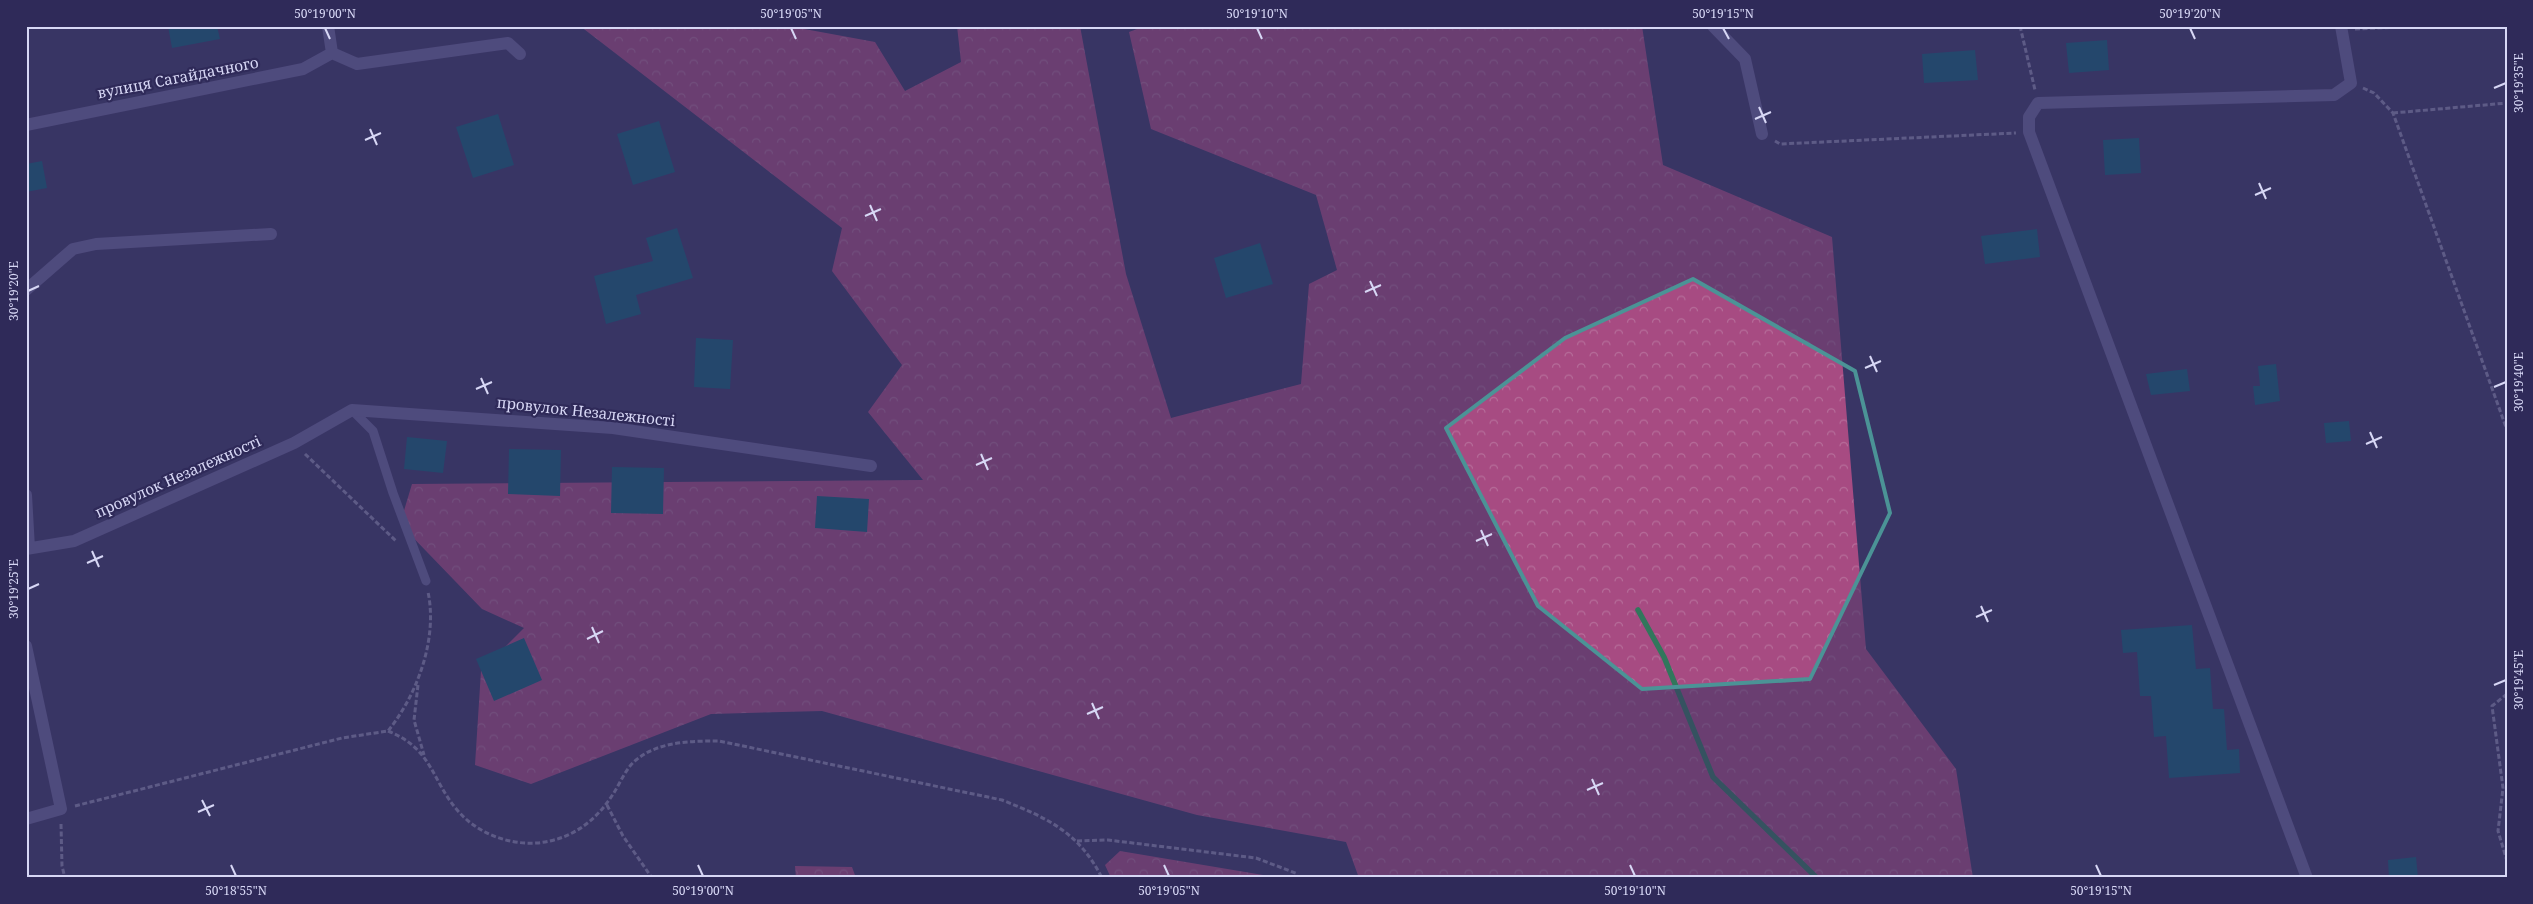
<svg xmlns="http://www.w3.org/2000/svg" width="2533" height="904" viewBox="0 0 2533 904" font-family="'Noto Serif',serif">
<defs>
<pattern id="forest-crowns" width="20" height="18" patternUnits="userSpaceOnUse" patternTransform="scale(1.25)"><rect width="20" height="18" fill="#a74b82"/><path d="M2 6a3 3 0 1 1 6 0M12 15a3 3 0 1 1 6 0" fill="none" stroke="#b66d9a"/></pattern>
</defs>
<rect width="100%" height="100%" fill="#393565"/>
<!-- forest -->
<path fill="url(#forest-crowns)" d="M580,26H788L875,42L905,91L961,62L957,26H1080L1126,274L1171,418L1301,384L1309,284L1337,270L1316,195L1151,129L1129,32L1145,26H1642L1663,165L1832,237L1866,649L1956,769L1973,878H1359L1346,842L1197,815L822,711L711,714L531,784L475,765L481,671L524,628L482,609L400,524L412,484L923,480L868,412L902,365L832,271L842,228Z
M1120,851L1275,877V878H1111L1105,865Z
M795,866L852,867L856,878H796Z"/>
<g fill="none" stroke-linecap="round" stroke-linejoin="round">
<!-- stream -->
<path stroke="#31775c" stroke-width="5.5" d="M1638,610L1664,657L1713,777L1817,878"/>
</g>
<!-- building -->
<path fill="#0c5d77" d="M168,26H217L220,39L172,48Z
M2107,40L2109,70L2069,73L2066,43Z
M1975,50L1978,80L1924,83L1922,54Z
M498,114L514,165L473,178L456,127Z
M659,121L675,172L633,185L617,134Z
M2139,138L2141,173L2105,175L2103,140Z
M42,161L47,188L26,192V164Z
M677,228L693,278L636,295L641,314L606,324L594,276L653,261L646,238Z
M2037,229L2040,257L1985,264L1981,236Z
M1260,243L1273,284L1226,298L1214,258Z
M696,338L733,340L730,389L694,387Z
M2276,364L2280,401L2255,405L2253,386H2260L2258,366Z
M2187,369L2190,391L2151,395L2146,374Z
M2349,421L2351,441L2326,443L2324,423Z
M407,437L447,441L443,473L404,469Z
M509,449L561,450L560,496L508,494Z
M612,467L664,468L663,514L611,513Z
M817,496L869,499L867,532L815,528Z
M2192,625L2196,669L2210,668L2213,709H2224L2227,750L2239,749L2240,773L2169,778L2166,736L2154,737L2151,696H2140L2137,652L2123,653L2121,630Z
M524,638L542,680L494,701L476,659Z
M2416,857L2418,878H2389L2388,860Z"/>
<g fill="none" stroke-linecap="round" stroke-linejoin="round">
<!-- path -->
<path stroke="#8b89af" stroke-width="3" stroke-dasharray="5 2.5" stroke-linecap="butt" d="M2020,26L2035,90
M2355,29L2425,26
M2363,88L2374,93L2393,113L2507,430
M2393,113L2507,103
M1775,141L1780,144L2016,133
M305,454L396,541
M418,685L414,720L424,755
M2507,694L2492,706L2503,788L2498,831L2507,861
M388,731C433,749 431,780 458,811C477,833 508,845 537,843C571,840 597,821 615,791C621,781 627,767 636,760C659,741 692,741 719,741L1002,800C1047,818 1079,832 1102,878
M607,805L623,836L652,878
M75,806L342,738L388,731C417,695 438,639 428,592
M61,824L62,866L65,878
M1077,841L1108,840L1256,858L1298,874"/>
<!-- lane -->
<path stroke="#69669b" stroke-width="9" d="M352,410L373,431L393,493L426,581"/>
<!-- street -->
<path stroke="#69669b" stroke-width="12" d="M328,26L332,53
M1713,26L1745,59L1762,134
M332,53L357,64L508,43L520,54
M26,125L303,69L332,53
M26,290L73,249L96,244L271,234
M26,495L29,548
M26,549L74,541L294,443L352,410L613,428L871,466
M26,646L61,809L26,819
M2307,878L2029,132V117L2038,103L2334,95L2351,83L2341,26"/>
</g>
<!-- marked area -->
<path d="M0 0H2533V904H0ZM1693,279L1855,371L1890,513L1810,679L1642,689L1538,606L1446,428L1565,338Z" fill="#393565" fill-opacity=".55" fill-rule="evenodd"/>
<path fill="none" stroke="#4b9396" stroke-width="4" stroke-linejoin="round" d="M1693,279L1855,371L1890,513L1810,679L1642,689L1538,606L1446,428L1565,338Z"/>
<!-- ticks -->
<path fill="none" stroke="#d7d7f5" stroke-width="2" d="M325,28L330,39M791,28L796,39M1257,28L1262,39M1723,28L1729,39M2190,28L2195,39M2494,88L2506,83M1759,107L1766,123M1755,119L1771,112M370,129L377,145M365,140L381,133M2259,183L2266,199M2255,195L2271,188M870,205L877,221M865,216L881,209M1370,281L1377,296M28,291L39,286M1365,292L1381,285M1870,356L1877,372M1865,368L1881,361M481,378L488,394M2494,387L2506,382M476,389L492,382M2370,432L2377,448M2366,444L2382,437M981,454L988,470M976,465L992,458M1481,530L1488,546M1476,541L1492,534M92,551L99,567M87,563L103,556M28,589L39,584M1981,606L1988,622M1976,617L1992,610M592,627L599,643M587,639L603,631M2494,685L2506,680M1092,703L1099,719M1087,714L1103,707M1592,779L1599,795M1587,790L1603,783M202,800L210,816M198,812L214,805M231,865L236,876M698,865L703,876M1164,865L1169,876M1630,865L1635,876M2096,865L2101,876"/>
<g text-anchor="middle" stroke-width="4.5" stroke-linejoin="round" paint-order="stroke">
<!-- street labels -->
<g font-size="15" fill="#d7d7f5" stroke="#2f2a59">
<text transform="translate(178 78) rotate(-11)" y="5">вулиця Сагайдачного</text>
<text transform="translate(586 412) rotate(6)" y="5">провулок Незалежності</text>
<text transform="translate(178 477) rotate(-24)" y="5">провулок Незалежності</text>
</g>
</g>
<!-- border -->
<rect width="2533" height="904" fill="none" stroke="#2f2a59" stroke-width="55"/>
<rect x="28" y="28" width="2478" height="848" fill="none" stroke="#d7d7f5" stroke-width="2"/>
<g font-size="12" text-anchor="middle" fill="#d7d7f5">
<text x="325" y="18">50°19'00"N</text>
<text x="791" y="18">50°19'05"N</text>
<text x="1257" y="18">50°19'10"N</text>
<text x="1723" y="18">50°19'15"N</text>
<text x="2190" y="18">50°19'20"N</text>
<text transform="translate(2519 83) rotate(-90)" y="4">30°19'35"E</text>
<text transform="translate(14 291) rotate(-90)" y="4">30°19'20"E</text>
<text transform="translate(2519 382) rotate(-90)" y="4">30°19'40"E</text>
<text transform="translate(14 589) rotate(-90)" y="4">30°19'25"E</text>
<text transform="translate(2519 680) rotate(-90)" y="4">30°19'45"E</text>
<text x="236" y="895">50°18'55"N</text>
<text x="703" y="895">50°19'00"N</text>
<text x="1169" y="895">50°19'05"N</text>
<text x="1635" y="895">50°19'10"N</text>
<text x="2101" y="895">50°19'15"N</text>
</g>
</svg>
